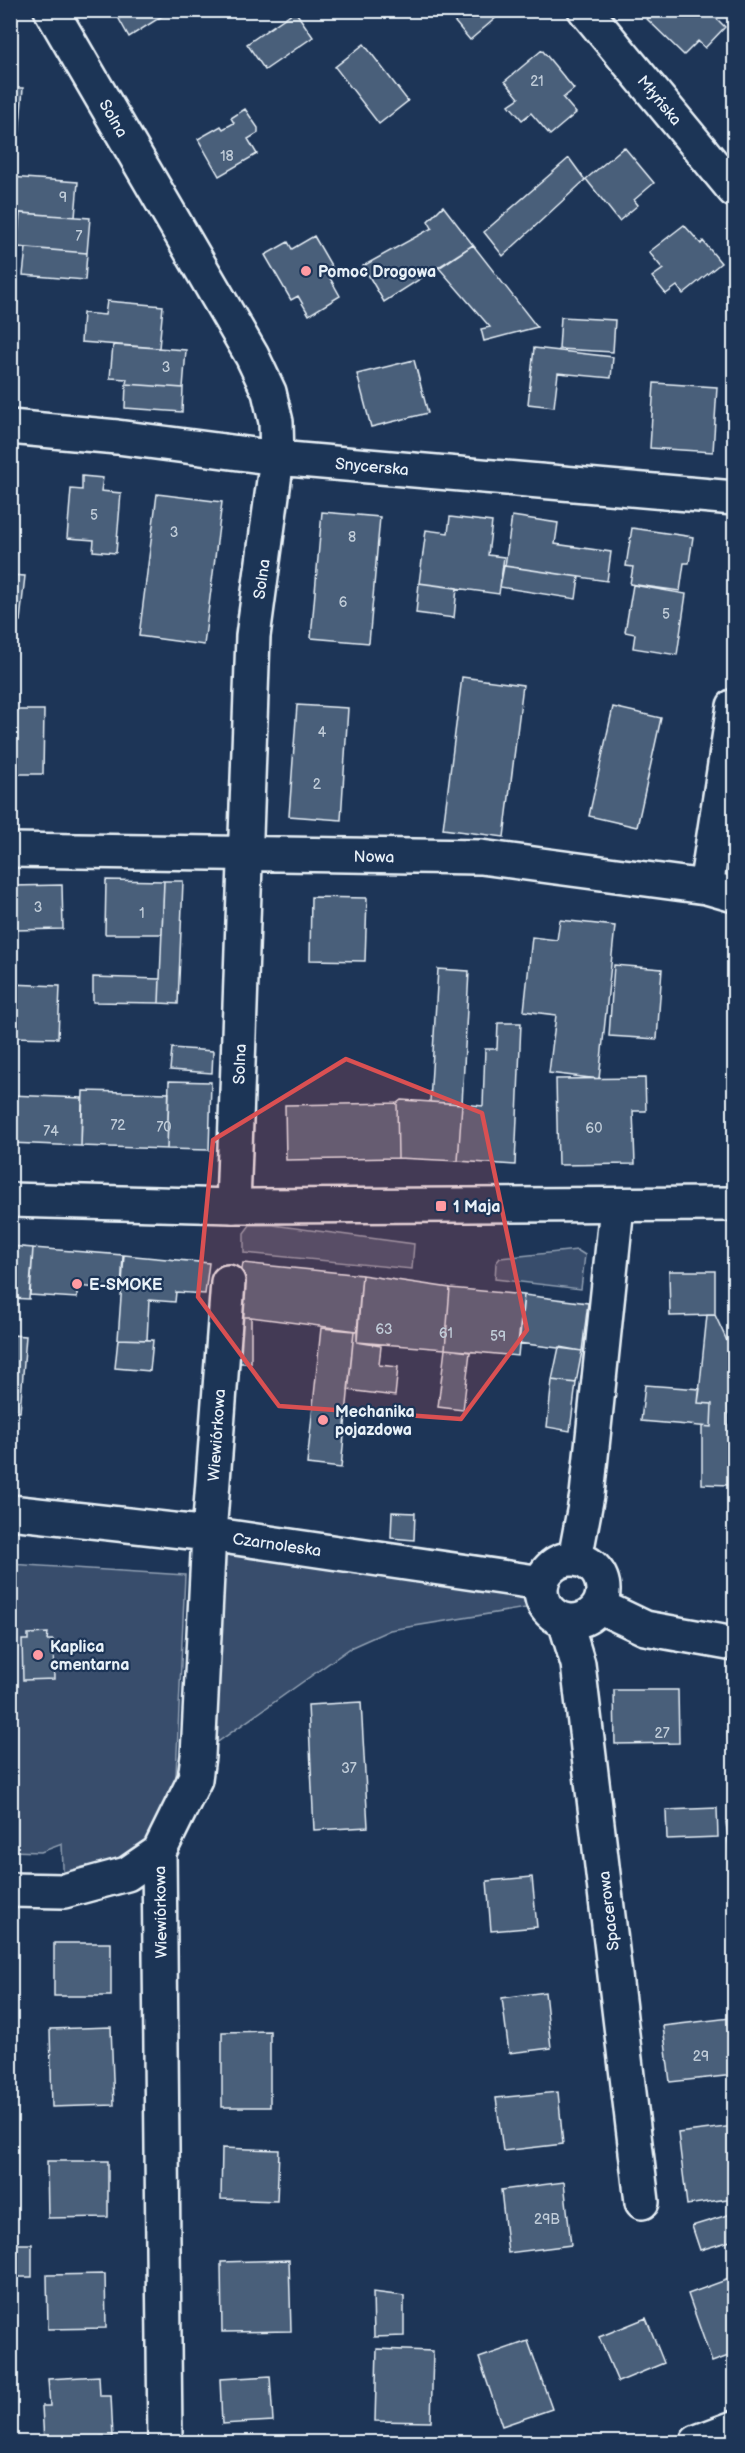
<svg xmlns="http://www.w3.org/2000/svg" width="745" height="2453" viewBox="0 0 745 2453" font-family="'Balsamiq Sans',sans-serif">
<rect width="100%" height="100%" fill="#1d3557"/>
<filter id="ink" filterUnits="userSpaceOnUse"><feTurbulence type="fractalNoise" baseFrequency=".0167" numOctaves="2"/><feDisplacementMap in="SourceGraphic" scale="12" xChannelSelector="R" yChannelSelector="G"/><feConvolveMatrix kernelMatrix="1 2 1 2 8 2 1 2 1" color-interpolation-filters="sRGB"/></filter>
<g filter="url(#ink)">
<!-- green -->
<path fill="#374d6c" stroke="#909fb2" stroke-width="1.5" d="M250,1225H273L414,1244L412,1269L244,1253V1233Z
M577,1250L585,1255L581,1289L495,1279L496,1263L500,1258Z
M209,1534L542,1596L544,1605L390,1630L352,1647L198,1756L159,1852L64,1891L62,1844L41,1852L11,1851L10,1564L185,1575L176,1775L198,1756Z"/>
<!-- building -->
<path fill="#495e7a" stroke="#e8f1f8" stroke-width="1.5" d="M114,10H172L129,37Z
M445,10H505L470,40Z
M656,10H708L725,27L705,48L698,41L684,55L647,19Z
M295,11L313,37L265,70L247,44Z
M364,44L408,101L379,124L335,67Z
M542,50L574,89L563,98L576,113L550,135L531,113L522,120L509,105L519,98L505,81Z
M10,88H23L19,137L10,136Z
M245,109L258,128V133L248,139L257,154L219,176L198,139L221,126L223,129L234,123L231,118Z
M624,147L654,183L634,200L638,205L619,221L586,179Z
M569,158L585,180L503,256L484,232Z
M10,177L78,182L75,217L10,212Z
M443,206L473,245L384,302L363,266L432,228L428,221Z
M20,213L90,218L87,253L17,247Z
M684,225L701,244L703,241L721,263L683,294L677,286L666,294L652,277L663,269L649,252Z
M314,236L336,274L330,278L340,296L309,315L298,296L291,300L265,255L288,242L292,249Z
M473,245L537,327L484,341L481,329L490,327L439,268Z
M26,248L87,253L85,280L23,275Z
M107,301L163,306L159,348L81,342L83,313L105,315Z
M561,317L615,320L613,352L559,349Z
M113,345L186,350L183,388L126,384L127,379L110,378Z
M534,348L613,357L611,378L558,373L554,407L528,404Z
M414,360L428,413L371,427L357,374Z
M654,383L717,387L713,452L650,448Z
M126,384L183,388L182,412L125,408Z
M82,476L103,478L101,491L121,493L116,553L93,551L94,540L67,538L71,489L82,490Z
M157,494L222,502L204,645L139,636Z
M322,512L380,517L369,643L311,638Z
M512,516L558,523L555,544L611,552L607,581L505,566Z
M450,517L492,522L488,555L504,557L499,594L419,583L426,530L448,533Z
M632,528L693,537L689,563H684L680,591L630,584L633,567L626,566Z
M504,566L579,577L576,599L500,587Z
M10,575L25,576L20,621L10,620Z
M419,583L457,588L454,618L416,613Z
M633,585L686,594L677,655L633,648L635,634L625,632Z
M462,677L523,685L504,837L443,829Z
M297,705L348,708L341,820L289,816Z
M613,707L661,718L637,827L589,816Z
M10,710H44L43,774H10Z
M106,880L164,881L162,934H105Z
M164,881H183L178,1004L159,1003Z
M62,885L63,929L13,930L12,886Z
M311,897L367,898L365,961L310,960Z
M560,920L615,926L599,1079L549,1073L556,1015L524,1011L532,937L557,940Z
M614,965L662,969L657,1039L609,1036Z
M438,969L469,971L462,1104L430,1102Z
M93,977L160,979L159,1003L93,1002Z
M10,984L60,986L58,1038L10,1037Z
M498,1023H521L515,1165L458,1161L462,1104L483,1106L485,1049H497Z
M172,1048L213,1051L212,1073L170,1070Z
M645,1078L646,1111H633L635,1164L558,1165L556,1079Z
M169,1081L211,1082L209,1150L167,1149Z
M83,1091L169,1093L167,1149L81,1146Z
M10,1095L82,1098L81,1146L10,1143Z
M401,1100L462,1104L458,1161L398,1158L397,1103Z
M397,1103L398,1158L286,1160L285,1105Z
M10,1246L33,1248L29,1299L10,1298Z
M33,1248L123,1255L121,1290L77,1286V1298L30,1295Z
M124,1255L209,1263L205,1294L176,1292L175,1302L149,1300L147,1340L118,1339Z
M243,1263L362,1275L357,1331L251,1317H233Z
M669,1271H715V1315L670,1316Z
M362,1275L450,1288L445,1349L357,1342Z
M450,1288L524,1295L518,1356L445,1349Z
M524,1295L588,1303L582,1351L518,1343Z
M707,1315H715L728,1343L729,1485L702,1484V1426L711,1427L712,1404L698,1403Z
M233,1317H251V1363H234Z
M321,1328L354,1331L341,1468L307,1464Z
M354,1331H357V1342L381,1346L379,1365L398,1367L395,1396L348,1390Z
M10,1335L26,1336L20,1412L10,1411Z
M118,1339L153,1340L150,1371L115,1368Z
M559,1347L582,1351L576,1383L552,1380Z
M445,1349L470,1352L463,1410L438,1407Z
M552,1380L576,1383L570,1431L547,1427Z
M645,1385L700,1389L698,1403L712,1404L711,1427L641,1421Z
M392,1512L415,1513L414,1540L391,1538Z
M48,1633L47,1640H53L54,1679L23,1680L22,1640H28V1634Z
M727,1677H734V1740H728Z
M614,1690H678L679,1743L615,1744Z
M361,1702L368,1827L314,1830L308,1705Z
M734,1794V1817H731L729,1795Z
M717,1808L718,1837L667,1839L666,1810Z
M734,1821V1863L731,1864L726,1822Z
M532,1877L537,1927L491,1931L487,1881Z
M54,1943H111V1996H54Z
M545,1992L551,2048L509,2053L502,1998Z
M730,2018L732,2036H734V2075L670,2082L663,2026Z
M111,2027L114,2105L52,2107L50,2029Z
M270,2031V2107H222V2032Z
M558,2092L563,2144L503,2151L496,2098Z
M734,2126V2198L687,2205L678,2133Z
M222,2148L279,2150L277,2201L221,2199Z
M47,2161H108V2217L48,2218Z
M564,2182L571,2245L508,2253L501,2190Z
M734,2213V2240L700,2250L692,2226Z
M10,2244H32V2277H10Z
M289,2260L291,2331L222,2332L221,2262Z
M105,2274L106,2328L48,2329L47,2275Z
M734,2277V2354L712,2362L688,2294Z
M373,2292L404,2296V2336L374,2337Z
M646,2318L664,2363L618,2382L599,2337Z
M528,2341L552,2409L502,2426L479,2358Z
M377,2349L433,2351L431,2422L375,2421Z
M99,2376L100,2396H111L113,2437L44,2441L42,2406H50L48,2379Z
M270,2376L273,2421L222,2424L220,2379Z"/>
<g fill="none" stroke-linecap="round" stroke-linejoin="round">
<defs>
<path id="minor" d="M51,10L252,356L269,392L276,422L277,458L253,636L233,1206
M585,10L734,190
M10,427L117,437L277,458L734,498
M10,850L481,857L706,887L734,895
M706,887L734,706
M10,1512L209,1534L542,1583
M575,1559L587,1495L617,1206
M541 1590a31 31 0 1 1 62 0a31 31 0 1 1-62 0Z
M599,1606L645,1628L734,1644
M565,1621L578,1664L642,2202
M10,1890L64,1891L127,1874L159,1852
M165,2442L159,1852L195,1779L198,1756L209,1534L228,1282
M697,2442L734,2428"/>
<path id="tertiary" d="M10,1200L233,1206L734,1204"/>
</defs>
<!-- minor casing -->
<use href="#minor" stroke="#e8f1f8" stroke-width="38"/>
<!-- tertiary casing -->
<use href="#tertiary" stroke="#e8f1f8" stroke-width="38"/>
<!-- minor -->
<use href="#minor" stroke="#1d3557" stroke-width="33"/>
<!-- tertiary -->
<use href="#tertiary" stroke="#1d3557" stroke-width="33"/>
</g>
</g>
<!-- marked area -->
<path fill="#da5052" fill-opacity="0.2" stroke="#da5052" stroke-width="4.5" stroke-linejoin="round" d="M346,1059L482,1113L527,1330L461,1419L279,1406L198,1297L213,1140Z"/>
<!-- markers -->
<g fill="#ff9aa2" stroke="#1d3557" stroke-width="2">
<circle cx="306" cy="271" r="6"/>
<rect x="435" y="1200" width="12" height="12" rx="3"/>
<circle cx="77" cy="1284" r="6"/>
<circle cx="323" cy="1420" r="6"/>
<circle cx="38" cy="1655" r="6"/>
</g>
<g text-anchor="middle" stroke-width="4.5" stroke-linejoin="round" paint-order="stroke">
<!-- number labels -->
<g font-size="14" fill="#c0ccd8">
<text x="537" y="86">21</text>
<text x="227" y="161">18</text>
<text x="63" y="202">9</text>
<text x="79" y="241">7</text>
<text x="166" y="372">3</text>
<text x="94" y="520">5</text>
<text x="174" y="537">3</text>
<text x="352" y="542">8</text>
<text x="343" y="607">6</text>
<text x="666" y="619">5</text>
<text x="322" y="737">4</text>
<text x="317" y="789">2</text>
<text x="38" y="912">3</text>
<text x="142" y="918">1</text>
<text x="118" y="1130">72</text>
<text x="164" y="1132">70</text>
<text x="594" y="1133">60</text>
<text x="51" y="1136">74</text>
<text x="384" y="1334">63</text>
<text x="446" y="1338">61</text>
<text x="498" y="1341">59</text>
<text x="662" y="1738">27</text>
<text x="349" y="1773">37</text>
<text x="701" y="2061">29</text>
<text x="547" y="2224">29B</text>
</g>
<!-- street labels -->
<g font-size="16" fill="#e8f1f8" stroke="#1d3557">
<text transform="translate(660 100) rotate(50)" y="6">Młyńska</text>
<text transform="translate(114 118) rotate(60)" y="6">Solna</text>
<text transform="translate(372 466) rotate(5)" y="6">Snycerska</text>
<text transform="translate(261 579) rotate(-82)" y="6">Solna</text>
<text transform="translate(374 856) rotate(1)" y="6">Nowa</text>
<text transform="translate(239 1064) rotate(-88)" y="6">Solna</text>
<text transform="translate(216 1435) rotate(-86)" y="6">Wiewiórkowa</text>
<text transform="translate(277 1544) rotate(8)" y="6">Czarnoleska</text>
<text transform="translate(608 1911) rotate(-97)" y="6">Spacerowa</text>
<text transform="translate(160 1912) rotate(-91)" y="6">Wiewiórkowa</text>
</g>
<!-- poi labels -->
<g font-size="16" font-weight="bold" fill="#e8f1f8" stroke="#1d3557" text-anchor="start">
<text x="318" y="277">Pomoc Drogowa</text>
<text x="453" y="1212">1 Maja</text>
<text x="89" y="1290">E-SMOKE</text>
<text x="335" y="1417">Mechanika<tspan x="335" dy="18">pojazdowa</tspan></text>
<text x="50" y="1652">Kaplica<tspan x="50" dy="18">cmentarna</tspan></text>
</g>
</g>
<!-- margin -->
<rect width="745" height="2453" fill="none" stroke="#1d3557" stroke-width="36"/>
<rect x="18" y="18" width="709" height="2417" fill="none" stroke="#e8f1f8" stroke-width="2" filter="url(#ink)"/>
</svg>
